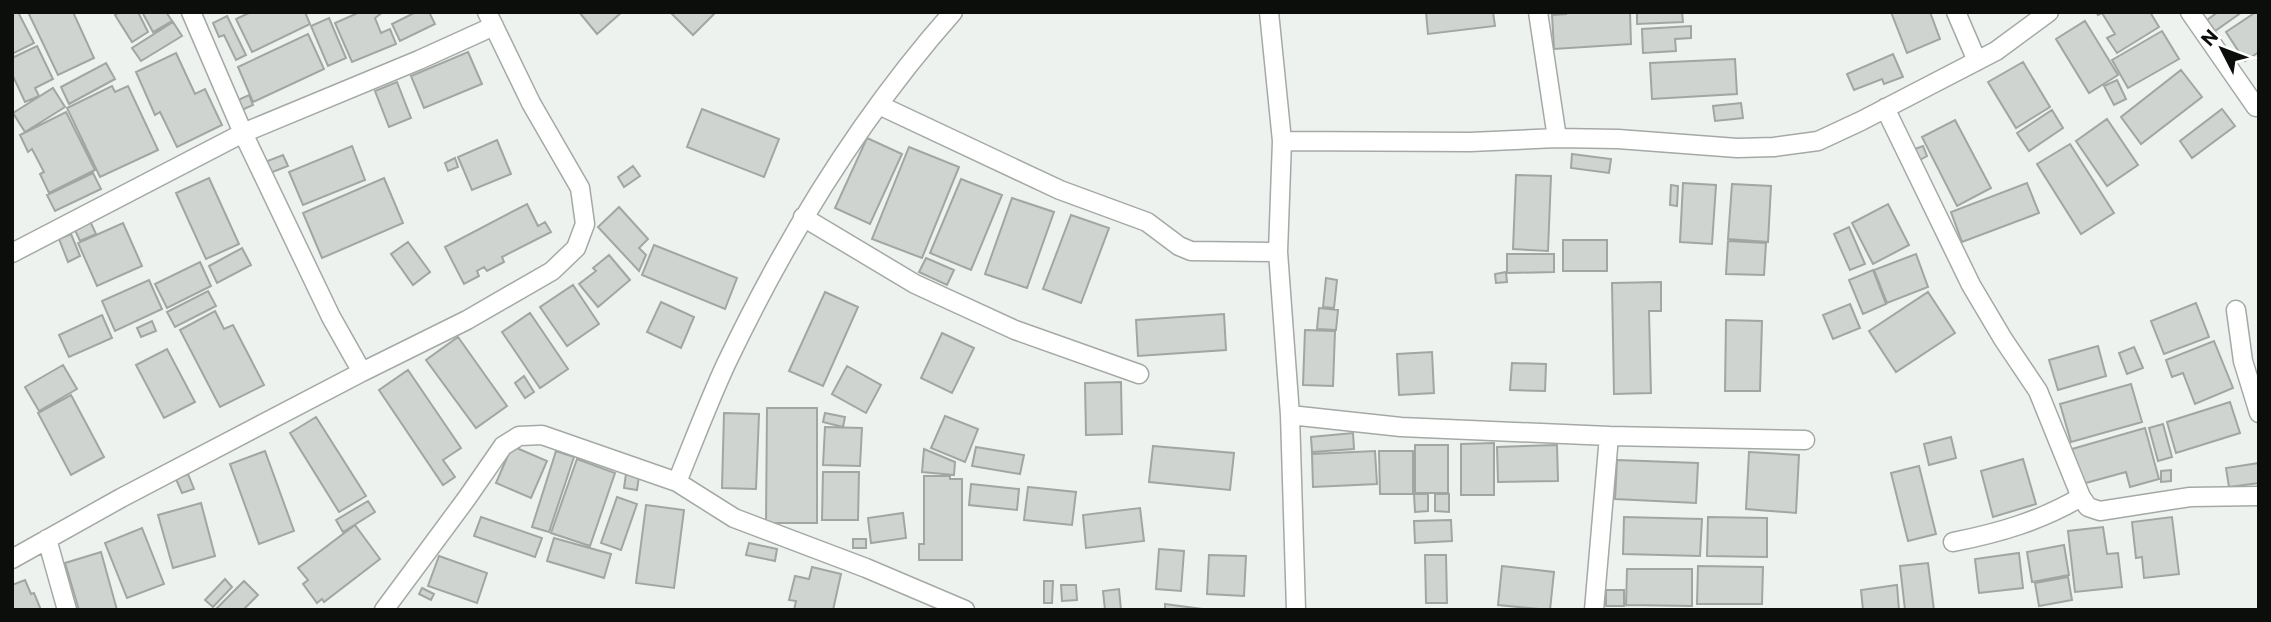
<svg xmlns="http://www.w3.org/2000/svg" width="2271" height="622" viewBox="0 0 2271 622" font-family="Commissioner,sans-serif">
<rect width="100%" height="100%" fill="#eef2ee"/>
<!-- building -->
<path fill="#cfd4d0" stroke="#a2a6a3" stroke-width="2" d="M12,12H18L34,43L12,54Z
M28,12H73L94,58L58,75Z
M138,12L148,32L132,42L115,15L120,12Z
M142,12H166L172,21L153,32Z
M251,12H305L310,24L252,52L236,19Z
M360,12H383L375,18L381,33L390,29L396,44L352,62L335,23Z
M416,12H429L435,24L400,41L392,24Z
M579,12H622L597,34Z
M670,12H716L693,35Z
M1426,12H1493L1495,26L1428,34Z
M1566,12H1630L1631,44L1554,49L1552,15L1566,14Z
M1637,12H1682L1683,22L1637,24Z
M1891,12H1930L1940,39L1907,53Z
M2096,12H2150L2159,27L2117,53L2107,38L2115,34L2102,13L2098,15Z
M2218,12H2242L2215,31L2207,20Z
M2256,12H2259V52L2245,61L2226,32Z
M227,16L246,55L236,60L224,35L219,37L213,23Z
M329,18L346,58L328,66L311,26Z
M2085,21L2118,75L2089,93L2056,39Z
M173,22L182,36L141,61L132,48Z
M1691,26V38L1675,39L1676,51L1643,53L1642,29Z
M2162,31L2179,59L2128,88L2112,60Z
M308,34L324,69L253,102L238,67Z
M37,46L53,79L35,88L39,96L25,102L12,74V58Z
M468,52L482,84L424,108L411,76Z
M176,53L195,94L205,89L222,125L177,147L160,112L155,115L136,72Z
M1893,54L1903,77L1884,84L1882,79L1854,90L1847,74Z
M1735,59L1737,94L1652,99L1650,63Z
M2023,62L2050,107L2016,128L1988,82Z
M106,63L115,79L69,104L61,87Z
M2181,70L2202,97L2141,144L2121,117Z
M2117,80L2126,99L2114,105L2104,86Z
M397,82L411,118L389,127L375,91Z
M112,86L115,92L128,86L158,150L100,177L67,108Z
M53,88L65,107L25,132L13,113Z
M249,95L253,105L242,110L238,100Z
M1741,103L1743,118L1715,121L1713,106Z
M702,109L779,139L764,177L687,147Z
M2222,109L2235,126L2192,158L2180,141Z
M2052,110L2063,128L2029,151L2017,133Z
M66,112L95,170L49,193L40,174L44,172L32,149L28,152L20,135Z
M2107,119L2138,165L2107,186L2076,141Z
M1955,120L1991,188L1957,206L1922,137Z
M867,138L902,154L870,224L835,208Z
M497,140L511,174L472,190L458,157Z
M2070,144L2114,213L2081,234L2037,164Z
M352,146L365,180L303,205L289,172Z
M1923,146L1927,156L1918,161L1912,150Z
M909,147L959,167L922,258L872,239Z
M1572,154L1611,159L1609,173L1571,168Z
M283,155L288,166L270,173L265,162Z
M455,158L458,167L448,171L445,163Z
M633,166L640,176L624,187L618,177Z
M93,173L101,189L55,211L47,195Z
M1516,175L1551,176L1548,251L1513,249Z
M209,178L239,244L206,259L176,193Z
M384,178L403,223L322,258L303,213Z
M961,179L1002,195L971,270L930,253Z
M1683,183L1716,185L1712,244L1680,242Z
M2027,183L2039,213L1962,242L1951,212Z
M1732,184L1771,186L1768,242L1728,239Z
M1671,185L1678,186L1677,206L1670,205Z
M1012,198L1054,212L1027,288L985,274Z
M527,204L538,226L545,222L551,232L502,257L504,262L487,271L484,267L477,271L479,276L464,284L445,247Z
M1888,204L1909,245L1873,264L1852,223Z
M619,207L648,239L639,248L646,255L639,271L598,227Z
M1071,215L1109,228L1081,303L1043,289Z
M90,221L96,234L80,241L74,228Z
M123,223L142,266L97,286L78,243Z
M1849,227L1865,264L1850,270L1834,234Z
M71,234L80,256L68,262L59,239Z
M1563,240H1607V271H1563Z
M1728,241L1766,243L1764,275L1726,274Z
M408,242L430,272L413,285L391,254Z
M654,245L737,278L725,309L642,275Z
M242,248L251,265L217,283L209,266Z
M1507,254H1554V272L1507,273Z
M1916,254L1928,287L1887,303L1874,270Z
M609,255L630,280L598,307L579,284L596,271L593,268Z
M926,258L954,270L947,285L919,272Z
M200,262L211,286L167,308L155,284Z
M1873,270L1886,304L1863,314L1849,280Z
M1506,272L1507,282L1496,283L1495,274Z
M1326,278L1337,280L1334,308L1323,307Z
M149,280L162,309L115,331L102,301Z
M1661,282V311H1649L1651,393L1614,394L1612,283Z
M573,285L599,324L567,346L540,307Z
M208,291L216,306L175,327L167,312Z
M825,292L858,307L823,386L789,371Z
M1928,292L1955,333L1896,372L1869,331Z
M661,302L694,317L681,348L647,332Z
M2196,303L2209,337L2164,354L2151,321Z
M1850,304L1860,328L1833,339L1823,315Z
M1319,308L1338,310L1336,330L1317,329Z
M215,311L224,329L233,325L264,385L220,407L180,330Z
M530,313L568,369L540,388L502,332Z
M1224,314L1226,350L1138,356L1136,320Z
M102,315L112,338L69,357L59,335Z
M1726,320L1762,321L1760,391H1725Z
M152,321L156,331L141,337L137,328Z
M1305,330L1335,331L1333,386L1303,385Z
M942,333L974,348L952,393L921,378Z
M458,337L507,406L476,428L426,360Z
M2214,341L2233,388L2195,404L2183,373L2172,377L2166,360Z
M2098,346L2106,376L2058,390L2049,360Z
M2134,347L2143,368L2127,374L2119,353Z
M167,349L195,402L164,418L136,365Z
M1432,352L1434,393L1399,395L1397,354Z
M1512,363L1546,364L1545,391L1510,390Z
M63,365L77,389L39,411L25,387Z
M847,366L881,385L866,413L832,394Z
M408,370L461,448L443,460L455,477L443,485L379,390Z
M524,376L534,392L525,398L515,383Z
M1121,382L1122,434L1086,435L1085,383Z
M2131,384L2142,422L2071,442L2060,404Z
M71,395L104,457L71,475L38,413Z
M2230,402L2240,433L2176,453L2167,422Z
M767,408H817V523H766Z
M724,413L759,414L756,489L722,488Z
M825,413L845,417L843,427L823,422Z
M945,416L978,429L965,462L931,448Z
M316,417L366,496L339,512L290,433Z
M2163,424L2172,457L2158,461L2149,428Z
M825,427L862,428L860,466L823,465Z
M2145,428L2159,479L2130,487L2126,472L2082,484L2072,449Z
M1353,433L1354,449L1312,452L1311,437Z
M1951,437L1956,458L1929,465L1924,444Z
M1494,443V495H1461V444Z
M1415,445H1448V493H1415Z
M1557,445L1558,481L1498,482L1497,447Z
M512,446L547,461L531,498L496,483Z
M1153,446L1234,453L1230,490L1149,482Z
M976,447L1024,455L1020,474L972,466Z
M924,449L955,462L954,475L922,472Z
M265,451L294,531L259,544L230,464Z
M556,451L574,457L549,532L532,527Z
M1375,451L1377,484L1313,487L1312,454Z
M1379,451H1413V494H1380Z
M1749,452L1799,455L1796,513L1746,509Z
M577,459L615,473L590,546L551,533Z
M2023,459L2036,504L1993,517L1981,471Z
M1617,460L1698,463L1696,503L1615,499Z
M2259,463V483L2229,487L2226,468Z
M1919,466L1936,534L1908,541L1891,473Z
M2171,470V481L2161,482V471Z
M823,472H859L858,520H822Z
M188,474L194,489L182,493L176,479Z
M626,474L639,476L637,490L624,488Z
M924,476H950V479H962V560H919V544H924Z
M971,484L1019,489L1017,510L969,505Z
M1028,487L1076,492L1072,525L1024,520Z
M1414,494H1428V511L1415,512Z
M1435,494H1449V512L1435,511Z
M617,497L637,504L621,550L601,543Z
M368,501L375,512L343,532L336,520Z
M201,503L215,556L173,568L158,515Z
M646,505L684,510L674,588L636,583Z
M1140,508L1144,541L1086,548L1083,515Z
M903,513L906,538L871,543L868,518Z
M481,517L542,538L535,557L474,536Z
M1624,517L1702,519L1700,556L1623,554Z
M1708,517L1767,518V557L1707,556Z
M2172,517L2179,574L2144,578L2142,557L2136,558L2132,522Z
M1451,520L1452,541L1415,543L1414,521Z
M355,525L380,559L324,602L322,599L317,603L303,584L308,580L298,568Z
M2103,527L2107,554L2118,553L2122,587L2075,592L2068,531Z
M142,528L164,584L127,598L105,543Z
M554,538L611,554L604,578L547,561Z
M853,539H866V548H853Z
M749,543L777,549L775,561L746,555Z
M2064,545L2069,575L2032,582L2027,552Z
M1159,549L1184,551L1181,591L1156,589Z
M101,552L117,610H79L65,563Z
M2019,553L2023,588L1979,593L1975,559Z
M1209,555L1246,556L1244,596L1207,594Z
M1425,555H1446L1447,603H1426Z
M439,556L487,573L477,603L428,586Z
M1928,563L1934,610H1905L1900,566Z
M1502,566L1554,572L1550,610L1498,605Z
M1698,566L1763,567L1762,604H1697Z
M812,567L841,574L833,610H794L796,601L789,600L795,576L809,579Z
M1627,569H1692V606L1626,605Z
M2068,577L2072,600L2039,606L2035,583Z
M225,579L232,587L213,607L205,600Z
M25,580L31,594L34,593L41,610H12V585Z
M244,581L258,595L243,610H215Z
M1044,581H1053L1052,603H1044Z
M1061,585H1076L1077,600L1062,601Z
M1897,585L1899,610H1863L1861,590Z
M422,588L434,594L431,600L419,594Z
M1119,589L1121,610H1105L1103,591Z
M1606,590H1624V606H1606Z
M1165,604L1210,610H1165Z"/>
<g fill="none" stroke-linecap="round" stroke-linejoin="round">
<defs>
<path id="street" d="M1269,12L1282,141L1278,252L1290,415L1296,610
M1538,12L1557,138
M1956,12L1977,61
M2190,12L2256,107
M879,105L1060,190L1147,222L1179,246L1191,251L1278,252
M1885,108L1971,285L2003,339L2038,391L2081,497L2088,507L2100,511L2190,497L2259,496
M1282,141L1470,142L1557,138L1618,139L1737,148L1774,147L1818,141L1861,121L1996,51L2049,12
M803,217L915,284L1015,330L1139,374
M12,253L243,133L419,60L494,26
M2236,310L2243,361L2259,413
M362,372L467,320L552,271L576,248L585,224L580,188L531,103L487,12
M1290,415L1401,427L1609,436L1805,440
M677,482C693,443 708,403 726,364C786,238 860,117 953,12
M47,539L67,610
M1953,542C1999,533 2040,521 2081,497
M12,559L121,498L362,372L331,317L243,133L191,12
M384,610L467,498L503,446L519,436L542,435L677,482L734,518L866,568L965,610
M1594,610L1609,436"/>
</defs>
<!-- street casing -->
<use href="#street" stroke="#a5a9a5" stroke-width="21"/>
<!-- street -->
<use href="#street" stroke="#fff" stroke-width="18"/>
</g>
<!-- border -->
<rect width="2271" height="622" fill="none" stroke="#0c0e0c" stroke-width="28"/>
<!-- north arrow -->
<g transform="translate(2222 49) rotate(312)" stroke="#ffffff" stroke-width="5" paint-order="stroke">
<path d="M0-5L12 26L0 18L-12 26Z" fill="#0c0e0c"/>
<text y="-10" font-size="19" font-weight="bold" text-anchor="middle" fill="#0c0e0c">N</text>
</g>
</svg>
